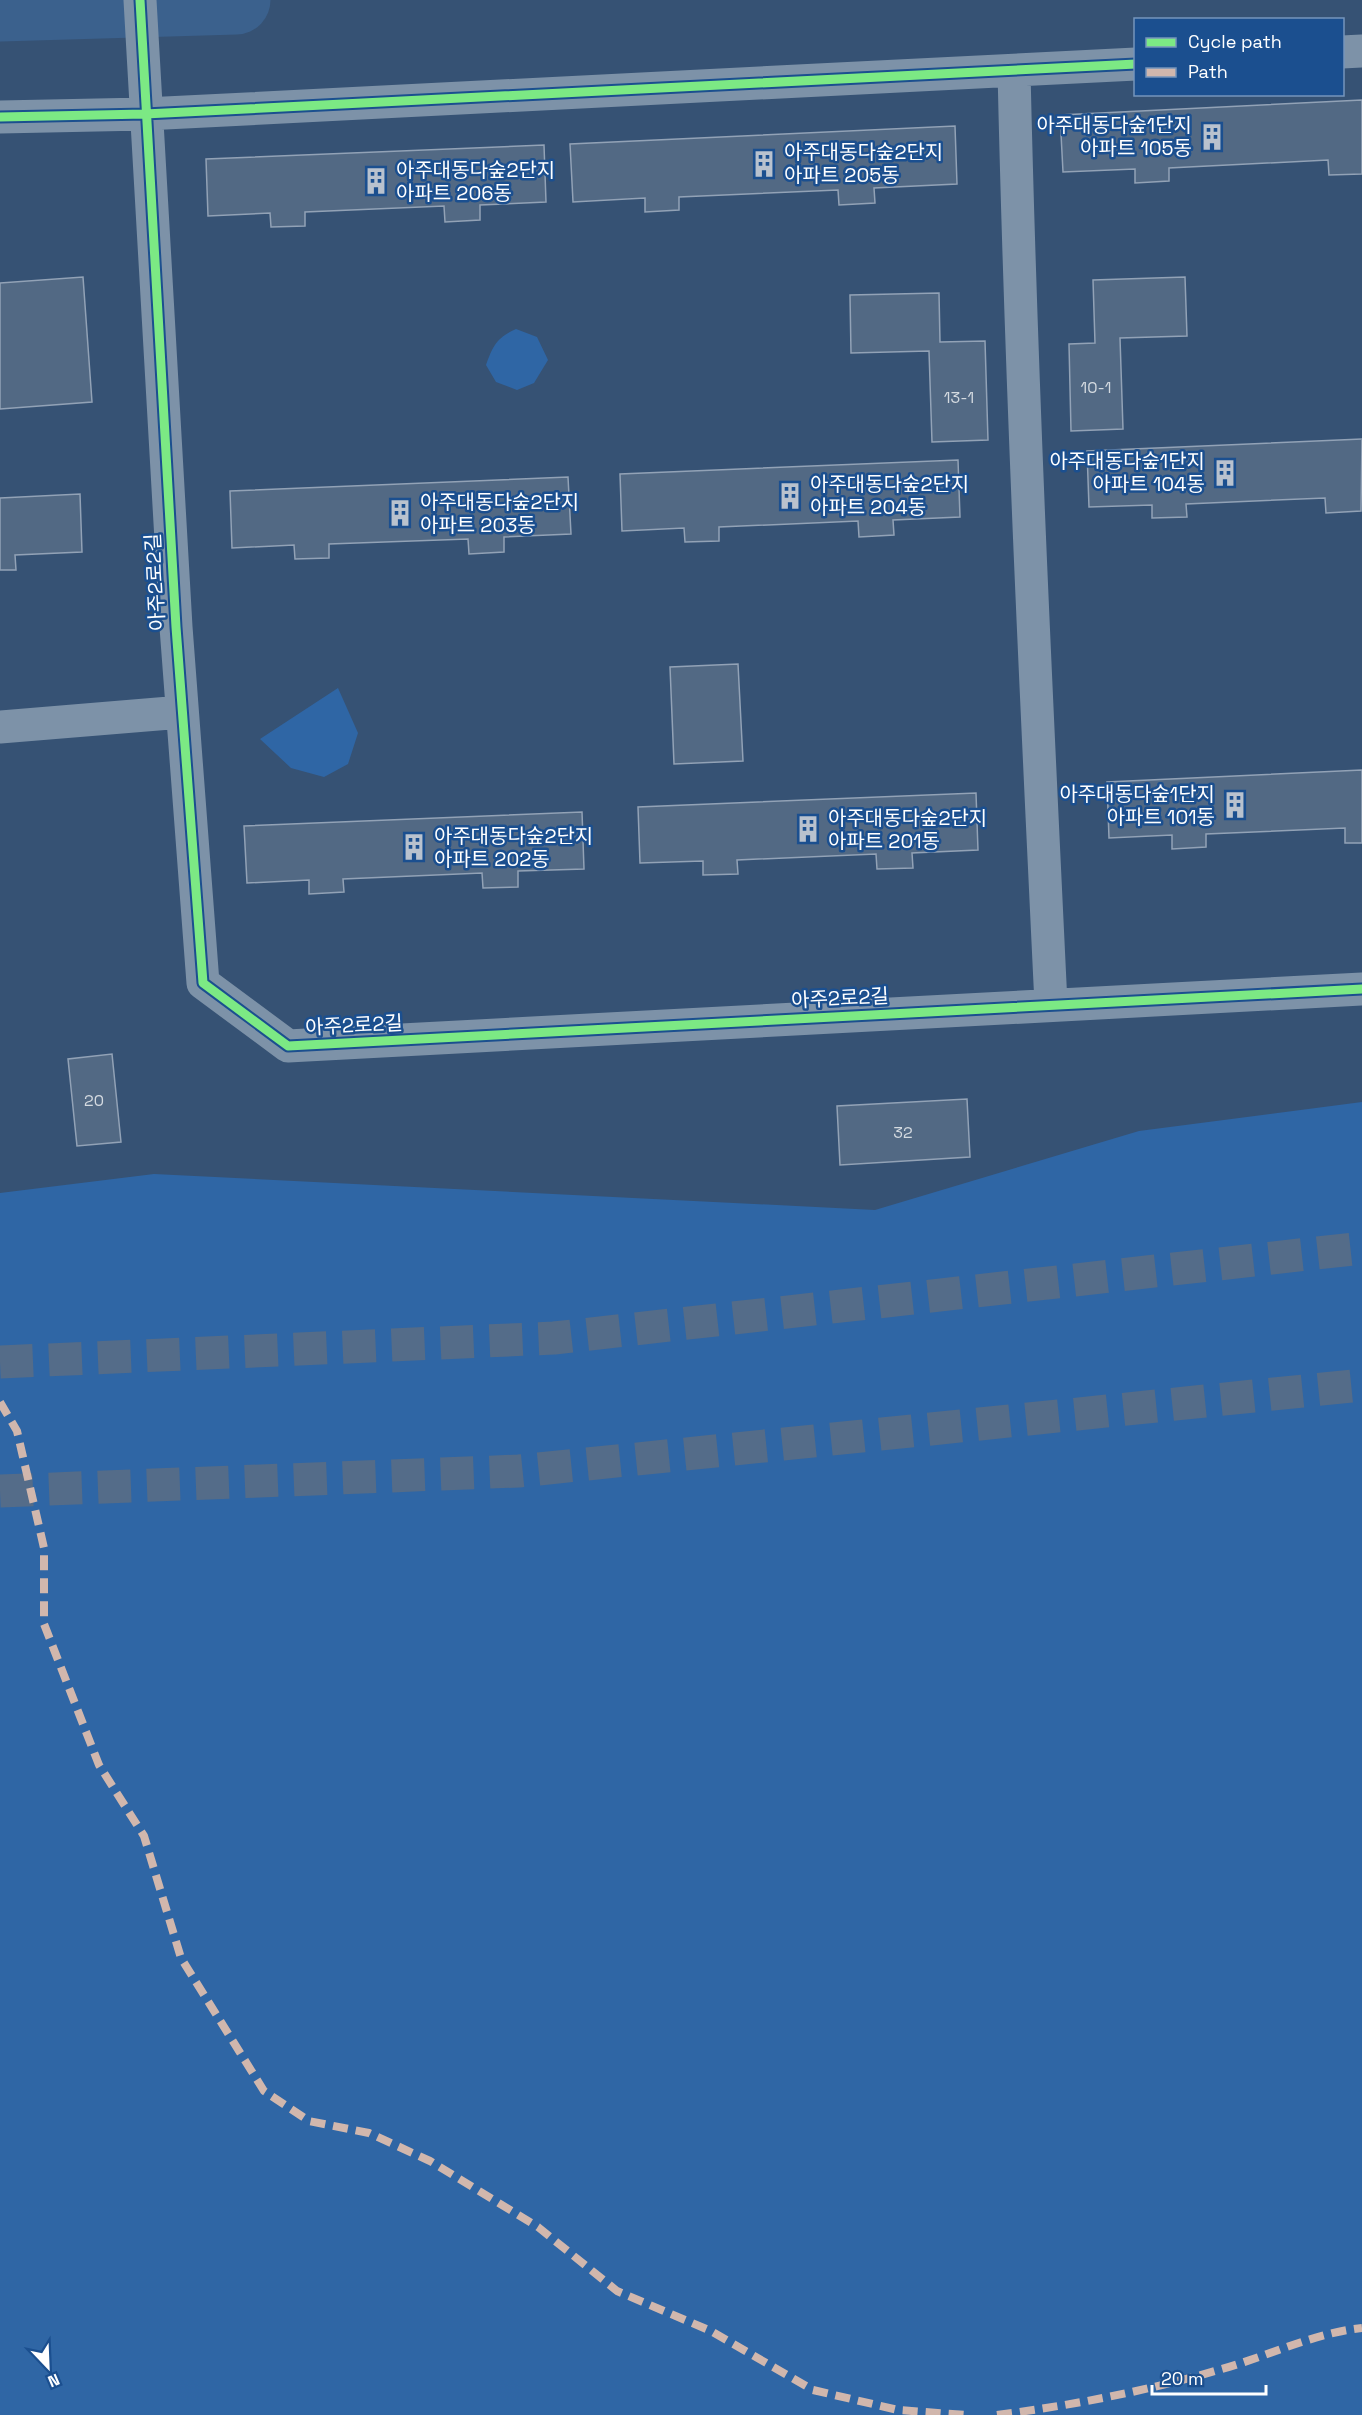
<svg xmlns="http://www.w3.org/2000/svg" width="1362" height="2415" viewBox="0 0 1362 2415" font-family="'Space Grotesk','Noto Sans KR',sans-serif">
<rect width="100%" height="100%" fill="#365274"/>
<!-- green -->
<path fill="#2f66a5" d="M516,329L537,337L548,360L534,383L517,390L496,382L486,365C493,346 496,338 516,329Z
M338,688L358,733L348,764L324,777L291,768L260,739Z
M1362,1102V2415H0V1193L154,1174L875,1210L1139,1131Z"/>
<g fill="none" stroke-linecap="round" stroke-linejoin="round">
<!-- river -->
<path stroke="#3b618d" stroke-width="69" d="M0,7L236,0"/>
</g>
<!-- building -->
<path fill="#526984" stroke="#92a2b6" stroke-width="1.5" d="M1362,100V174L1329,175L1328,160L1169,168V181L1135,183V169L1063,172L1060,115Z
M955,126L957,184L874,188L875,203L839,205L838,190L679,197V210L645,212V198L573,202L570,144Z
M544,145L546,202L480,205V220L445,222L444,206L305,212V226L271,227L270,213L208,216L206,159Z
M83,277L92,402L0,409V283Z
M1185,277L1187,336L1120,338L1123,429L1071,431L1069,344L1095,343L1093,280Z
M939,293L940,342L985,341L988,440L932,442L929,351L851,353L850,295Z
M1362,439L1361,511L1326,513L1325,498L1186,504L1187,517L1152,518V505L1089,507L1087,451Z
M958,460L960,517L893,520L894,535L859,537L858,521L719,527V541L685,542L684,528L622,531L620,474Z
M568,477L571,534L504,537V552L469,554L468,539L329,544V558L295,559L294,545L232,548L230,491Z
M80,494L82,552L15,555L16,570H0V498Z
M738,664L743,761L674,764L670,667Z
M1362,770V843H1345V828L1206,834V847L1172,849V835L1109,838L1107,782Z
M976,793L978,850L912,853L913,868L877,869L876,854L737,860L738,874L703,875V861L640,863L638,807Z
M582,812L584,869L518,871V887L483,888L482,873L343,879L344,892L309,894V880L247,883L244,826Z
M112,1054L121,1142L77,1146L68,1059Z
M967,1099L970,1157L840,1165L837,1106Z"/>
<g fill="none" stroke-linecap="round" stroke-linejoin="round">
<!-- trunk-tunnel -->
<path stroke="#546c89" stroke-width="33" stroke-dasharray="33 16" stroke-linecap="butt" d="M0,1362L554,1338L1362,1248
M0,1491L519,1471L1362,1385"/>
<!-- minor -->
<path stroke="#7d92a8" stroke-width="33" d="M140,0L176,627L203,983L288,1046L1362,989
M1342,52L1362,51
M1014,71C1021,382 1036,693 1051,1004
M0,117L145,114L1136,64
M0,727L182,712"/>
<!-- quiet -->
<path stroke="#d1b7ad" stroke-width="8" stroke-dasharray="15 8" stroke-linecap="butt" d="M0,1402L17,1431L44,1548V1624L99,1765L144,1836L181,1958L264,2091L309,2121L369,2133L430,2161L538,2227L617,2291L711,2331L813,2390L898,2410L966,2415
M997,2415C1074,2405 1147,2391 1222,2369C1268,2356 1314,2333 1362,2328"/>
<defs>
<path id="cycleway" d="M140,0L176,627L203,983L288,1046L1362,989
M0,117L145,114L1136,64"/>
</defs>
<!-- cycleway casing -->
<use href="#cycleway" stroke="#1b4f8f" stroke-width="13"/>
<!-- cycleway -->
<use href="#cycleway" stroke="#7ce984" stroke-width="9"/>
</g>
<!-- icons -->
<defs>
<symbol id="building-bare" viewBox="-9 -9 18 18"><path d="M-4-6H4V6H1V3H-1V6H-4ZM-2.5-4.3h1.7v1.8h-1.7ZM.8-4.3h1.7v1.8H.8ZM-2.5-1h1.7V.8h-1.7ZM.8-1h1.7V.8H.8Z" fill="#b9c2ce" stroke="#1b4f8f" stroke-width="2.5" paint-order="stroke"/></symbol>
</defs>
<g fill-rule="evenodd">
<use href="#building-bare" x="1193" y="118" width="38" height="38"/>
<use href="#building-bare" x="745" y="145" width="38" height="38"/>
<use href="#building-bare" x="357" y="162" width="38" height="38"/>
<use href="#building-bare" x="1206" y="454" width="38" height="38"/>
<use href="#building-bare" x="771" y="477" width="38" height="38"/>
<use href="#building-bare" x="381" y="494" width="38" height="38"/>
<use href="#building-bare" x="1216" y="786" width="38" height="38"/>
<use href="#building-bare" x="789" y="810" width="38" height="38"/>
<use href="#building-bare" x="395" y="828" width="38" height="38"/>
</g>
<g text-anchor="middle" stroke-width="5" stroke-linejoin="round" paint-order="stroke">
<!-- number labels -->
<g font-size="16" fill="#d4dae0">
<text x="1096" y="393">10-1</text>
<text x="959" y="403">13-1</text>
<text x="94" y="1106">20</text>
<text x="903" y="1138">32</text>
</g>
<!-- poi labels -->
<g font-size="20" fill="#fff" stroke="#1b4f8f" text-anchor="start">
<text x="1192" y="132" text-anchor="end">아주대동다숲1단지<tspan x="1192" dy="23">아파트 105동</tspan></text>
<text x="784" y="159">아주대동다숲2단지<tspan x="784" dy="23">아파트 205동</tspan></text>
<text x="396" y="177">아주대동다숲2단지<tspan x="396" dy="23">아파트 206동</tspan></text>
<text x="1205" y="468" text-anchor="end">아주대동다숲1단지<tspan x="1205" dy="23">아파트 104동</tspan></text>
<text x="810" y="491">아주대동다숲2단지<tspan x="810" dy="23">아파트 204동</tspan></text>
<text x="420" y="509">아주대동다숲2단지<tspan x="420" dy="23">아파트 203동</tspan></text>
<text x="1215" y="801" text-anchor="end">아주대동다숲1단지<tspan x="1215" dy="23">아파트 101동</tspan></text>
<text x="828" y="825">아주대동다숲2단지<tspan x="828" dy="23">아파트 201동</tspan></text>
<text x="434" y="843">아주대동다숲2단지<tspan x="434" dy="23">아파트 202동</tspan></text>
</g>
<!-- street labels -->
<g font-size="20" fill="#fff" stroke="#1b4f8f">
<text transform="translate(155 582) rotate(-93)" y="7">아주2로2길</text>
<text transform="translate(840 998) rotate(-3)" y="7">아주2로2길</text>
<text transform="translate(354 1025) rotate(-3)" y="7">아주2로2길</text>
</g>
</g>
<!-- legend -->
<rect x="1134" y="18" width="210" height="78" fill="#1b4f8f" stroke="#7695bc" stroke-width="1.5"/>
<rect x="1146" y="38" width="30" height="9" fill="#7ce984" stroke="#7695bc" stroke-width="1.5"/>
<text x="1188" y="48" font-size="18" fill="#ffffff">Cycle path</text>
<rect x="1146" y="68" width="30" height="9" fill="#d1b7ad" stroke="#7695bc" stroke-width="1.5"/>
<text x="1188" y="78" font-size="18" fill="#ffffff">Path</text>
<!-- north arrow -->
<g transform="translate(48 2367) rotate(157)" stroke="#1b4f8f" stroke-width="4.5" paint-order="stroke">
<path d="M0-4.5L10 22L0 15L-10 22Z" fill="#ffffff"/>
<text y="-9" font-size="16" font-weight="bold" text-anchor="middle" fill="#ffffff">N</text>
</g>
<!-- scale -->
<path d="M1152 2385v9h114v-9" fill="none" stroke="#ffffff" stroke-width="3"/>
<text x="1161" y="2385" font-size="18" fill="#ffffff" stroke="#1b4f8f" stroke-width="4.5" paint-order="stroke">20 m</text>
</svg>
